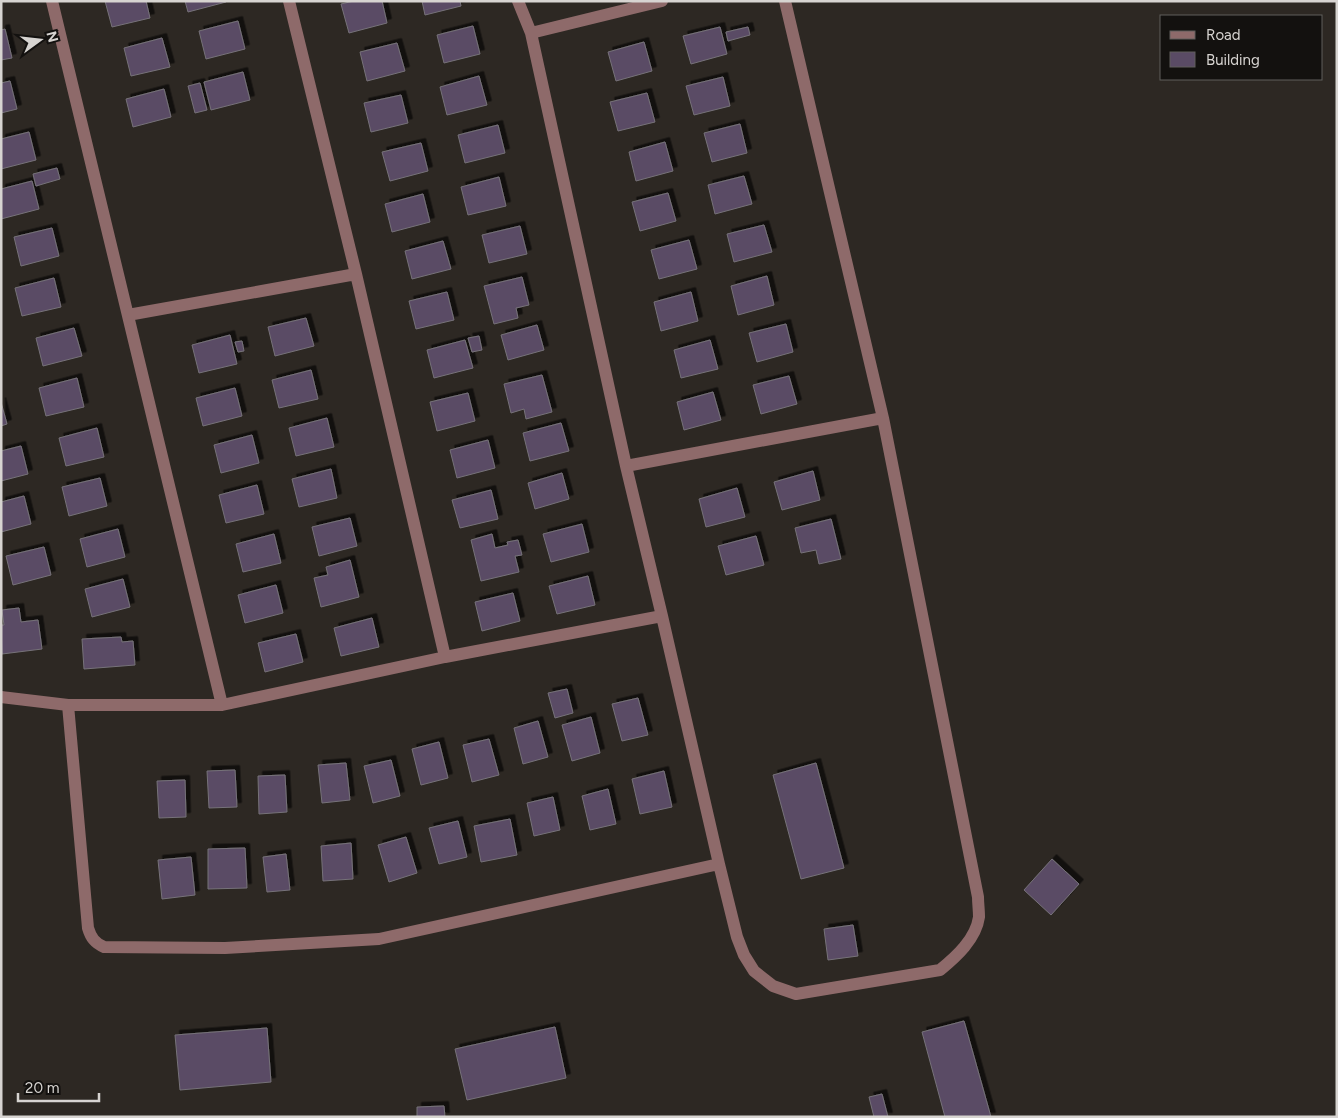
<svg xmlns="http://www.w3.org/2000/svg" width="1338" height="1118" viewBox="0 0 1338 1118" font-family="Figtree,sans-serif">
<defs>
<filter id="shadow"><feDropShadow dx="4.5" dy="-4.5" stdDeviation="0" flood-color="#0009"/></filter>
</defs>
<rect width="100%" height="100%" fill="#2d2823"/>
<!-- building -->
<path fill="#5a4b65" stroke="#767279" filter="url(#shadow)" d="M105,1H146L150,18L112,27Z
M185,1H226V2L188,12Z
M354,1H382L387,23L349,33L341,4Z
M422,1H460L461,6L425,15Z
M238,21L245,49L206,59L199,31Z
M473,26L480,54L444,63L437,35Z
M720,27L727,54L691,64L683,36Z
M748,27L750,35L728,41L726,32Z
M5,29L12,58L1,60V30Z
M162,38L170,67L131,76L124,48Z
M644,42L652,71L616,81L608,52Z
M397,43L405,71L367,81L360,52Z
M243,72L250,100L211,110L204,82Z
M479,76L487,105L447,115L440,87Z
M723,77L730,106L694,115L686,86Z
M10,81L17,109L1,113V83Z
M200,83L207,110L195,113L188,86Z
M164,89L171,117L133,127L126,99Z
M647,93L655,122L618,131L610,102Z
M401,95L408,123L371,132L364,103Z
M740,124L747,153L712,162L704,133Z
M498,125L505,153L465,163L458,135Z
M29,132L36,160L1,169V139Z
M665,142L673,171L636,181L629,152Z
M421,143L428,171L390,181L382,152Z
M57,168L60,179L36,186L33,174Z
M744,176L752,204L715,214L708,185Z
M499,177L506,206L468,215L461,187Z
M32,181L39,209L1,219V189Z
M668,193L676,221L640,231L632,202Z
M423,194L430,222L392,232L385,204Z
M764,225L772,252L734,262L727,234Z
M520,226L527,254L489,263L482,235Z
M52,228L59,256L21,266L14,237Z
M689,240L697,269L659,279L651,250Z
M443,241L451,269L412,279L405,251Z
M767,276L774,305L738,315L731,286Z
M522,277L529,305L516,308L518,318L494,324L484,286Z
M54,278L61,307L22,316L15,288Z
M447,292L454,320L416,329L409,301Z
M691,292L698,321L661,331L654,302Z
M306,318L314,346L275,356L268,327Z
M786,324L793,352L757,362L749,333Z
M537,325L544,350L508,360L501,335Z
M74,328L82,356L43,366L36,338Z
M230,335L237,364L199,373L192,345Z
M479,336L482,350L472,352L468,338Z
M465,340L473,368L434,378L427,350Z
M710,340L718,369L681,378L674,350Z
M242,341L244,351L238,352L235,342Z
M311,370L318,399L279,408L272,380Z
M542,375L552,412L526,419L524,409L511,413L504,384Z
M789,376L797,404L761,414L753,385Z
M77,378L84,407L46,416L39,388Z
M235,388L242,416L203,426L196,398Z
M713,392L721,420L684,430L677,402Z
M468,393L475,421L437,431L430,402Z
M1,402L7,424L1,426Z
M327,418L334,447L296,456L289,428Z
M561,423L569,451L530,461L523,433Z
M97,428L104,457L66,466L59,438Z
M252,435L259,463L221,473L214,445Z
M488,440L495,468L457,478L450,450Z
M21,446L28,474L1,481V451Z
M331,469L337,498L299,507L292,479Z
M813,471L820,500L782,510L774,482Z
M562,473L569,499L535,509L528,483Z
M100,478L107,506L69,516L62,487Z
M257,485L264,514L226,523L219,495Z
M737,488L745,517L706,527L699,499Z
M491,490L498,519L460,528L452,500Z
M24,496L31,524L1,532V502Z
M350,518L357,546L319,556L312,527Z
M831,519L841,559L819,564L816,550L801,553L795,528Z
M582,524L589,552L551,562L543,534Z
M118,529L125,557L87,567L80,539Z
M274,534L281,563L243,572L236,544Z
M492,534L495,548L508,545L507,542L518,540L522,555L515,556L519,572L481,581L471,540Z
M756,536L764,565L726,575L718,546Z
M44,547L51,575L13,585L6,556Z
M350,560L359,597L321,607L314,578L328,575L326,567Z
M588,576L595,605L557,614L549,586Z
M123,579L130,607L92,617L85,589Z
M276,585L283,613L245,623L238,595Z
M513,593L520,621L482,631L475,602Z
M19,608L21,622L38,620L42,649L2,654L1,625H4L2,610Z
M372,618L379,647L341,656L334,628Z
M296,634L303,662L265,672L258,643Z
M121,637L122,642L133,641L135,665L84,669L82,639Z
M567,689L573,713L555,718L548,693Z
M638,698L648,735L622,741L612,704Z
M591,717L600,753L572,761L562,725Z
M538,721L548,757L523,764L514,728Z
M489,739L499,775L472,782L463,745Z
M439,742L448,778L421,785L412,749Z
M391,760L400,796L373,803L364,766Z
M346,763L350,800L322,803L318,765Z
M816,763L844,868L801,879L773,775Z
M235,770L237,807L209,808L207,771Z
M664,771L672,807L640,814L632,779Z
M285,775L287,812L259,814L258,776Z
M185,780L186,817L159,818L157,781Z
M608,789L616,824L590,830L582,796Z
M553,797L560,830L534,836L527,803Z
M510,819L517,855L481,862L474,826Z
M458,821L467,857L439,864L429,828Z
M406,837L417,873L389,882L378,845Z
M351,843L353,879L323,881L321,846Z
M245,848L247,888L208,889V849Z
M286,854L290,890L267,892L263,857Z
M191,857L195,895L162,899L158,860Z
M1052,859L1079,884L1051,915L1024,890Z
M853,925L858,956L828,960L824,929Z
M964,1021L991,1117H945L922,1032Z
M555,1027L566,1078L467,1100L455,1049Z
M267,1028L271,1082L180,1090L175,1035Z
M882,1094L888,1117H874L869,1097Z
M444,1106L445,1117H417V1107Z"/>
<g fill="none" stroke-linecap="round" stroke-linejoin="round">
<!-- minor -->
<path stroke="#8e6a6a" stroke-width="12" d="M52,1L222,705
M289,1L356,274L445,657
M518,1L531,33L626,466L662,616L719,864L737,937L744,955L754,971L773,986L796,994L940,970C956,957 976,939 979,917C979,910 978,903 978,897L883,418L785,1
M531,33L662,1
M128,315L356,274
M626,466L883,418
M1,697L68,705H222L445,657L662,616
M68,705L88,928C91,938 95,943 104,947L225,948L379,939L719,864"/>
</g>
<!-- border -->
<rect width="1338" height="1118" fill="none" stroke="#d7d4d1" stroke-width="5"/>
<!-- legend -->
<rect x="1160" y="15" width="162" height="65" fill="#13110f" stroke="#615f5d"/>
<rect x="1170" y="31" width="25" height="8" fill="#8e6a6a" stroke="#615f5d"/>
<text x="1206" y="40" font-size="15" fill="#d7d4d1">Road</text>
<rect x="1170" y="52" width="25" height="15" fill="#5a4b65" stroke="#615f5d"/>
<text x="1206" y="65" font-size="15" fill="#d7d4d1">Building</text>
<!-- north arrow -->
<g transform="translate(40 40) rotate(75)" stroke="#13110f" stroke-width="4" paint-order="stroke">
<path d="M0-4L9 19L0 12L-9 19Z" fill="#d7d4d1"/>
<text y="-8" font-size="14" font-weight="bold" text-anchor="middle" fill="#d7d4d1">N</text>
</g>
<!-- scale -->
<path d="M18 1093v8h81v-8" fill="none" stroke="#d7d4d1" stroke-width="2.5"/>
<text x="25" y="1093" font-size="15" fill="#d7d4d1" stroke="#13110f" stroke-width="4" paint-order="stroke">20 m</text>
</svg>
